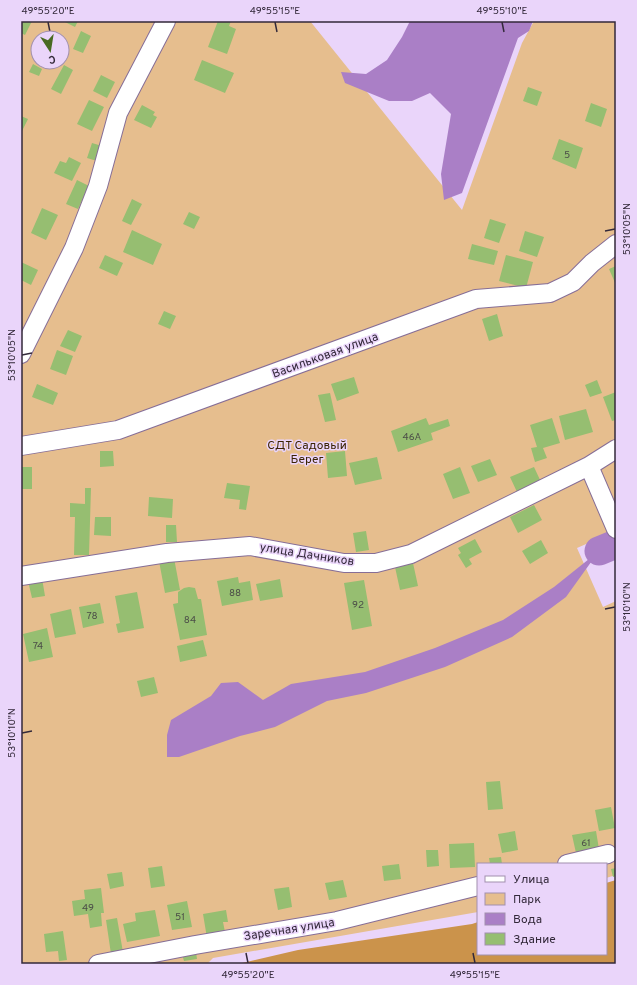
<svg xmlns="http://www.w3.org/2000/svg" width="637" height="985" viewBox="0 0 637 985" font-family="Overpass,sans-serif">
<rect width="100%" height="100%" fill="#ead5fa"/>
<!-- green -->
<path fill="#e6be8e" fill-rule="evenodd" d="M21,21H310L462,210L522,43L534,21H616V531L577,548L603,607L616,601V875L606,878V864H478V912L213,958L207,964H21ZM38,38H62V62H38Z"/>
<!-- forest -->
<path fill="#cb934b" d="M616,880V964H238L298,950L472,924L478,922V954H606V883Z"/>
<!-- water -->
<path fill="#aa7fc6" d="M410,21H533L529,31L518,38L462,193L444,200L441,174L451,114L430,93L412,101H389L345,83L341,72L366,74L387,60L402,37Z
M599,551L566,597L512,637L445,667L366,693L327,701L275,727L240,736L179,757H167V735L171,720L211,696L221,683L238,682L263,700L291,684L365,672L435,648L503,620L554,587Z"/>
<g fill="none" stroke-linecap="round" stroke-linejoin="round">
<!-- river -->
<path stroke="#aa7fc6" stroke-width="29" d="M599,551L616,544"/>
</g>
<!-- building -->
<path fill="#96be71" d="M21,21H32L25,35L21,33Z
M63,21H78L75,27Z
M218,21H231L229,26L236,29L227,54L208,47Z
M81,31L91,36L83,53L73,49Z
M202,60L234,73L225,93L194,80Z
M33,64L42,69L39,76L29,72Z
M64,65L73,70L61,94L51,89Z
M101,75L115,82L107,98L93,91Z
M528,87L542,92L537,106L523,101Z
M89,100L104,107L92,131L77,124Z
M591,103L607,109L601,127L585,121Z
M142,105L155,112L153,115L157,117L151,128L134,120Z
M21,116L28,119L21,133Z
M559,139L583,148L576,169L552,159Z
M92,143L102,146L97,161L87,158Z
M69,157L81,163L72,181L54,173L60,161L66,163Z
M77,180L89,186L78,209L66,204Z
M132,199L142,204L131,225L122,221Z
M42,208L58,215L46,240L31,233Z
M189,212L200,217L194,229L183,224Z
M490,219L506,224L499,243L484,238Z
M132,230L162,244L153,265L123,252Z
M525,231L544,237L537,257L519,251Z
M472,244L498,251L494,265L468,259Z
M105,255L123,263L117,276L99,268Z
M506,255L533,262L526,288L499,281Z
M21,262L38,270L31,285L21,280Z
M616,266V285L609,269Z
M164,311L176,316L170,329L158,324Z
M497,314L503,336L489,341L482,319Z
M68,330L82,336L75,352L60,346Z
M57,350L73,356L66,375L50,369Z
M354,377L359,393L337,401L331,384Z
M597,380L602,393L590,397L585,385Z
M37,384L58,393L53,405L32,397Z
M616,392V420L612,421L603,397Z
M330,393L336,420L325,422L318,395Z
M586,409L593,432L565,440L559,416Z
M426,418L429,425L448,419L450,426L431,433L433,440L398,452L391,431Z
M552,418L560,443L543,448L547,458L535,462L531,448L537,447L530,425Z
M100,451H113L114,466L100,467Z
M345,451L347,476L328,478L326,453Z
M377,457L382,479L355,485L349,463Z
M490,459L497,475L478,482L471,466Z
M21,467H32V489H21Z
M460,467L470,493L453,499L443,474Z
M534,467L541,482L517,492L510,477Z
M227,483L250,486L246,510L239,509L240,500L224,498Z
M85,488H91L89,555H74L75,517H70V503L85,504Z
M149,497L173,499L172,518L148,516Z
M534,505L542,520L518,533L510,517Z
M95,517H111V536L94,535Z
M166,525H176L177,542H166Z
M366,531L369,550L356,552L353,533Z
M475,539L482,552L469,559L472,564L466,568L458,555L461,553L458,548Z
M541,540L548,553L530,564L522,551Z
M174,558L180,590L165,593L159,561Z
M413,563L418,586L400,590L395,567Z
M238,577L239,583L250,581L253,600L222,606L217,581Z
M42,578L45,596L32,598L28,581Z
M280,579L283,597L260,601L256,584Z
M364,580L372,626L352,630L344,583Z
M189,587L195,588L198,599H201L207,635L180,640L173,604L178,603V592L184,588Z
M137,592L144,628L118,633L116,624L120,623L115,596Z
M100,603L104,623L83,628L79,607Z
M71,609L76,634L55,638L50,614Z
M47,628L53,657L29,662L23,634Z
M203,640L207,656L180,662L177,646Z
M154,677L158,693L141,697L137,681Z
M500,781L503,809L488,810L486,782Z
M611,807L615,828L599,831L595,810Z
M515,831L518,850L502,853L498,834Z
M596,831L599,849L576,853L572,835Z
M474,843L475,867L450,868L449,844Z
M426,850H438L439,866L427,867Z
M501,857L502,864H490L489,858Z
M399,864L401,879L384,881L382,866Z
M162,866L165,886L151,888L148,868Z
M616,868V876L613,877L611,869Z
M122,872L124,886L110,889L107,874Z
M343,880L347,897L329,900L325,883Z
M289,887L292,907L278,910L274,889Z
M101,888L104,913H101L102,926L90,928L88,914L74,916L72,901L85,899L84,890Z
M187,901L192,927L172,930L167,905Z
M155,910L160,936L127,942L123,924L136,921L135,913Z
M226,910L228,922H223L225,932L207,938L203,914Z
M117,918L123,952L111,954L106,920Z
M63,931L67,960L59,961L58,951L46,952L44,934Z
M196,952L197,959L184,961L182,954Z"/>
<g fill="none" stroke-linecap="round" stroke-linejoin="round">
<defs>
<path id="minor" d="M21,354L74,248L98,186L118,113L166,21
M21,446L118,430L476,299L550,293L573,282L592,263L616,244
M589,466L616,529
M21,576L167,553L250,546L344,563H376L411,554L589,466L616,449
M567,864L608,854
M98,964L195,945L337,921L478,886"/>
</defs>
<!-- minor casing -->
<use href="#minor" stroke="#866e97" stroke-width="20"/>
<!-- minor -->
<use href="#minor" stroke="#fff" stroke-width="18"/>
</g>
<!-- ticks -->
<path fill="none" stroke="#33293a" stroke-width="1.5" d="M48,22L50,32M275,22L277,32M502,22L504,32M605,231L615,229M22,355L32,353M605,609L615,607M22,733L32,731M246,953L248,963M473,953L475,963"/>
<g text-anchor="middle" stroke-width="3" stroke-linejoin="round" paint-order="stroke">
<!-- number labels -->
<g font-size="10" fill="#4c4e48">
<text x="567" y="158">5</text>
<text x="412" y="440">46А</text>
<text x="235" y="596">88</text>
<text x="358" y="608">92</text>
<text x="92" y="619">78</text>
<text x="190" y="623">84</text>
<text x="38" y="649">74</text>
<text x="586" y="846">61</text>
<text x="88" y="911">49</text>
<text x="180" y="920">51</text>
</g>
<!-- street labels -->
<g font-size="12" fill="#33293a" stroke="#ead5fa">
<text transform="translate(325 355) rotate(-20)" y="4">Васильковая улица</text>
<text transform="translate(307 554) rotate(9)" y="4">улица Дачников</text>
<text transform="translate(289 929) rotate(-9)" y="4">Заречная улица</text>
</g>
<!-- park labels -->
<g font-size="12" fill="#3b2404" stroke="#ead5fa">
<text x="307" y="449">СДТ Садовый<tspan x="307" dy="14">Берег</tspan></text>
</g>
</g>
<!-- border -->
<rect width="637" height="985" fill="none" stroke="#ead5fa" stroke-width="44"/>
<!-- legend -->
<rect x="477" y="863" width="130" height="92" fill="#ead5fa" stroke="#a190ad"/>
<rect x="485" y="876" width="20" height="6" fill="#ffffff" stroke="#a190ad"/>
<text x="513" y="883" font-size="12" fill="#33293a">Улица</text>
<rect x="485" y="893" width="20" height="12" fill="#e6be8e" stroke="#a190ad"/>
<text x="513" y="903" font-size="12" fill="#33293a">Парк</text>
<rect x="485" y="913" width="20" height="12" fill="#aa7fc6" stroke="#a190ad"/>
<text x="513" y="923" font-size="12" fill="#33293a">Вода</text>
<rect x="485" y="933" width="20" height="12" fill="#96be71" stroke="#a190ad"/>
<text x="513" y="943" font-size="12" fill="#33293a">Здание</text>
<!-- north arrow -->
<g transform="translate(50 50) rotate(168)"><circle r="19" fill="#ead5fa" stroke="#a190ad"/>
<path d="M0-3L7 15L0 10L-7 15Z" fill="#496b23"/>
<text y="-6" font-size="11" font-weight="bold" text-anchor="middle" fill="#33293a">С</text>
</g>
<rect x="22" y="22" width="593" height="941" fill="none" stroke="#33293a" stroke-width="1.5"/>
<g font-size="10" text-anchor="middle" fill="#33293a">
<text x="48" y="14">49°55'20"E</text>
<text x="275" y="14">49°55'15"E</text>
<text x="502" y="14">49°55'10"E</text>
<text transform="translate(626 229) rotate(-90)" y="4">53°10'05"N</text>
<text transform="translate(11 355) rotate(-90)" y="4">53°10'05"N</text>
<text transform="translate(626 607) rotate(-90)" y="4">53°10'10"N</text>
<text transform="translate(11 733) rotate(-90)" y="4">53°10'10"N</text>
<text x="248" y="978">49°55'20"E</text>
<text x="475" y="978">49°55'15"E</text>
</g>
</svg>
